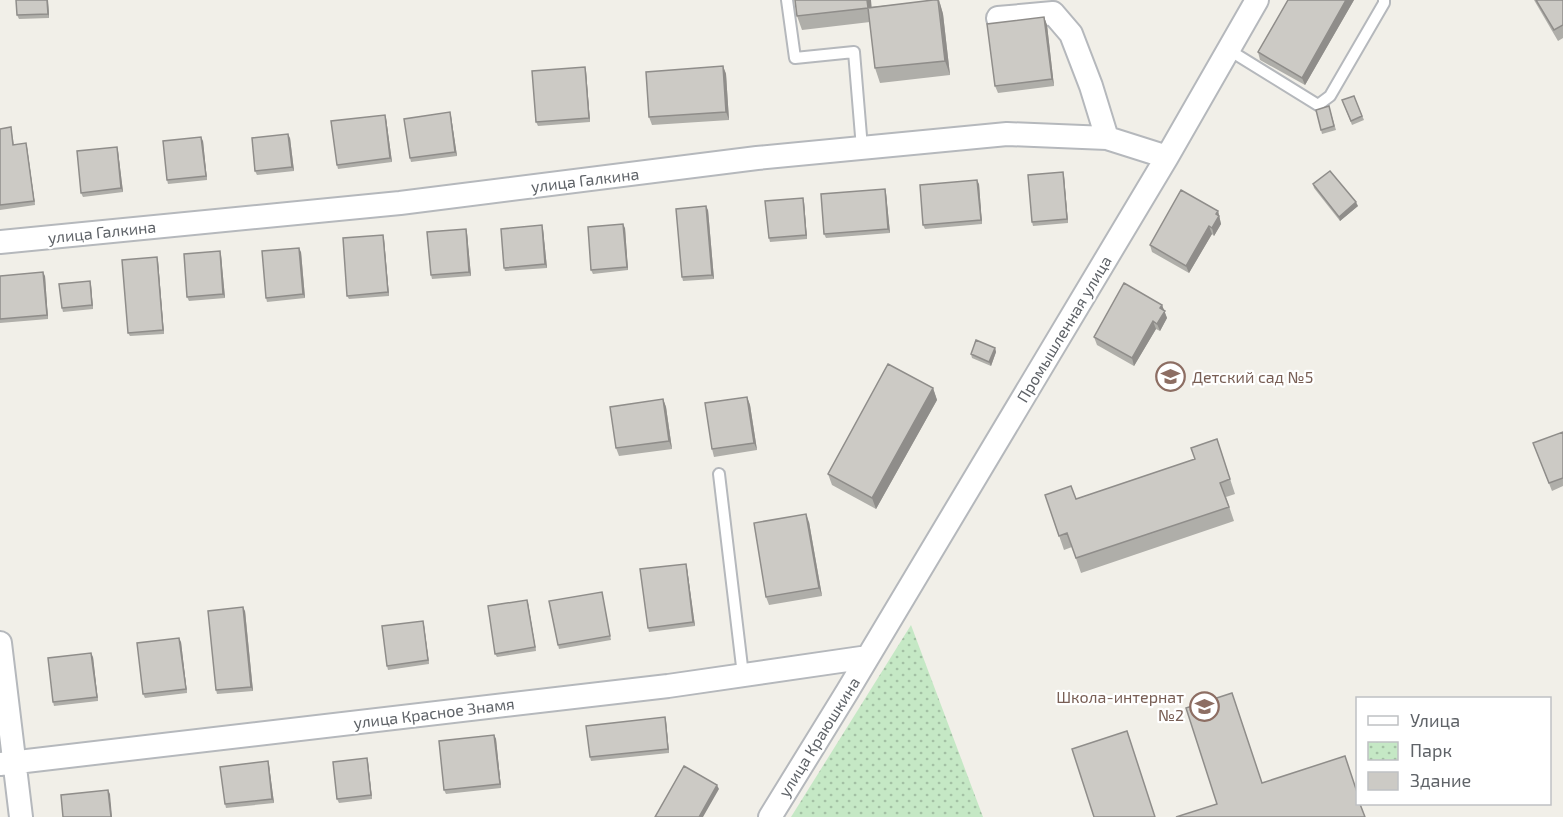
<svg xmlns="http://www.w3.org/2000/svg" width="1563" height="817" viewBox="0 0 1563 817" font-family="'Exo 2',sans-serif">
<defs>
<pattern id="park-dots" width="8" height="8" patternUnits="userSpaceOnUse" patternTransform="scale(1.5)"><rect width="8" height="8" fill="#c5e8c5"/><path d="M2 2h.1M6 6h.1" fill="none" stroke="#a3c0a4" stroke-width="1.8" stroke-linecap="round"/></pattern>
</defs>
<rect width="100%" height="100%" fill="#f1efe8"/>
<!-- park -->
<path fill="url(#park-dots)" d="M911,625L983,817H791Z"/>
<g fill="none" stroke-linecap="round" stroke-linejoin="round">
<defs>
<path id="lane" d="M787,0L795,58L854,52L862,148
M1229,50L1318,105L1330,96L1384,3V0
M719,474L743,675"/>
<path id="street" d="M998,18L1053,13L1071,34L1091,86L1107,138
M0,242L400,203L757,158L1007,134L1107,138L1167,157
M0,643L21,817
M0,764L668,686L868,657
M770,817L847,692L1167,157L1257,0"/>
</defs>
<!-- lane casing -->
<use href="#lane" stroke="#b5b8bc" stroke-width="14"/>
<!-- street casing -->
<use href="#street" stroke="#b5b8bc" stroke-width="26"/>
<!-- lane -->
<use href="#lane" stroke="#fff" stroke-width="10"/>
<!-- street -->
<use href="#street" stroke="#fff" stroke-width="22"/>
</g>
<!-- wall -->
<path fill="#afaea9" d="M48,0L49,18L19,19L17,15Z
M795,0H871V7L939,0L943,14L950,75L880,83L875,68L870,22L802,30L797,16Z
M1288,0H1354L1305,85L1260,60L1258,52Z
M1534,0H1563V38L1558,41Z
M1044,17L1047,25L1054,86L998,93L995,86Z
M723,66L726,74L729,120L652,125L649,117Z
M586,71L590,122L538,126L536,122Z
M1354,96L1364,120L1352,125L1342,100Z
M1329,106L1336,130L1322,134L1321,130Z
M451,116L457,156L411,162L410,158Z
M386,118L392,162L338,169L337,165Z
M11,127L14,145L27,147L35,205L0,210V129Z
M290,138L294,171L257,175L255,171Z
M203,141L207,180L168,184L167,180Z
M117,147L118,151L123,192L83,197L81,193Z
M1064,176L1068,223L1033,226L1032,222Z
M979,184L982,224L925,229L923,225Z
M1313,184L1358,206L1340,221L1314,188Z
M885,189L886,193L890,233L826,238L824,234Z
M804,202L807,239L770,242L769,238Z
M708,210L714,279L683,281L682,277Z
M1218,211L1221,224L1214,236L1212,234L1189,273L1152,252L1150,245Z
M625,228L628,270L593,274L591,270Z
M466,229L467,233L471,276L432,279L431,275Z
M543,229L547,268L505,271L504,268Z
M383,235L384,239L389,296L349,299L347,296Z
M301,252L305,298L267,302L266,298Z
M221,255L225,298L189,301L187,297Z
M158,261L164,334L130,336L128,333Z
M0,276H45L48,319L0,323Z
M90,281L91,285L93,309L63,312L62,308Z
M1162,305L1167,318L1160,331L1156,329L1134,366L1097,345L1094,337Z
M995,348L996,352L991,366L972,358L971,354Z
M933,388L937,400L876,509L832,485L828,474Z
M747,397L750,405L757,450L714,457L712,449Z
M663,399L666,407L672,449L619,456L616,448Z
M1563,432V486L1552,491L1533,443Z
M1217,439L1235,494L1226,497L1234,521L1081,573L1072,547L1064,550L1045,495L1076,499L1195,459Z
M809,522L822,596L769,605L766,597Z
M686,564L687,568L695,626L649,632L648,628Z
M602,592L611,640L559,649L558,645Z
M528,603L536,651L497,657L495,654Z
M245,611L253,691L217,694L216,690Z
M424,625L429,664L388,670L387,666Z
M181,642L187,693L145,698L143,694Z
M93,657L98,701L54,706L53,702Z
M665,717L666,721L669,753L591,761L590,757Z
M494,735L496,739L501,788L446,794L444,790Z
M367,758L368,762L372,799L339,803L337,799Z
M268,761L269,765L274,803L226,808L225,804Z"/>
<!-- shaded-wall -->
<path fill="#8f8d8a" d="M47,0H48L49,18L48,14Z
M867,0H871L873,22L868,8Z
M939,0L943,14L950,75L945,61Z
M1346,0H1354L1305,85L1302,78Z
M1044,17L1047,25L1054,86L1052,79Z
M723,66L726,74L729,120L726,112Z
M585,67L586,71L590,122L589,118Z
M450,112L451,116L457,156L455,152Z
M385,115L386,118L392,162L390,158Z
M288,134L290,138L294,171L292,167Z
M201,137L203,141L207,180L206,176Z
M26,143L27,147L35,205L34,201Z
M117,147L118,151L123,192L121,188Z
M1063,172L1064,176L1068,223L1067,219Z
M977,180L979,184L982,224L981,220Z
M885,189L886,193L890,233L888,229Z
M803,198L804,202L807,239L806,235Z
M1356,202L1358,206L1340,221L1339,217Z
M706,206L708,210L714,279L712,275Z
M1218,211L1221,224L1214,236L1212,228Z
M623,224L625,228L628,270L627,267Z
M542,225L543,229L547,268L545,264Z
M1209,226L1212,234L1189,273L1186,266Z
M466,229L467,233L471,276L469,272Z
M383,235L384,239L389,296L388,292Z
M299,248L301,252L305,298L303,294Z
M220,251L221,255L225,298L223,294Z
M157,257L158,261L164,334L163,330Z
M43,272L45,276L48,319L47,315Z
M90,281L91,285L93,309L92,305Z
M1162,305L1167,318L1160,331L1157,324L1160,308Z
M1153,321L1156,329L1134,366L1132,358Z
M995,348L996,352L991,366L989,362Z
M933,388L937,400L876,509L872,498Z
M747,397L750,405L757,450L754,443Z
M663,399L666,407L672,449L669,441Z
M806,514L809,522L822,596L819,588Z
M686,564L687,568L695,626L693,622Z
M527,600L528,603L536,651L535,647Z
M243,607L245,611L253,691L251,687Z
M423,621L424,625L429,664L428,660Z
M179,638L181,642L187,693L186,689Z
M91,653L93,657L98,701L97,697Z
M665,717L666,721L669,753L668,749Z
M494,735L496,739L501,788L500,784Z
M367,758L368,762L372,799L371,795Z
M268,761L269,765L274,803L272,799Z
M717,785L719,789L703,817H699Z
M108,790L110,794L112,817H111Z"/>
<!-- building -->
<path fill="#cccac5" stroke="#8f8d8a" stroke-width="1.5" d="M16,0H47L48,14L17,15Z
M795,0H867L868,8L797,16Z
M933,0H938L945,61L875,68L868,8Z
M1288,0H1346L1302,78L1258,52Z
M1536,0H1563V25L1554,30Z
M1044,17L1052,79L995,86L987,24Z
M723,66L726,112L649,117L646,72Z
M585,67L589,118L536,122L532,71Z
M1354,96L1362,116L1351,121L1342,100Z
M1329,106L1334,126L1321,130L1316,110Z
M450,112L455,152L410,158L404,119Z
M385,115L390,158L337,165L331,121Z
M11,127L13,145L26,143L34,201L0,205V129Z
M288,134L292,167L255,171L252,138Z
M201,137L206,176L167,180L163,141Z
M117,147L121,188L81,193L77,151Z
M1330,171L1356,202L1339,217L1313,184Z
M1063,172L1067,219L1032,222L1028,175Z
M977,180L981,220L923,225L920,185Z
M885,189L888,229L824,234L821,194Z
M1181,190L1218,211L1216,214L1219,216L1212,228L1209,226L1186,266L1150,245Z
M803,198L806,235L769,238L765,201Z
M706,206L712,275L682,277L676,209Z
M623,224L627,267L591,270L588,227Z
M542,225L545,264L504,268L501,229Z
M466,229L469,272L431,275L427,232Z
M383,235L388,292L347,296L343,238Z
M299,248L303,294L266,298L262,251Z
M220,251L223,294L187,297L184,254Z
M157,257L163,330L128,333L122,260Z
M43,272L47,315L0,319V276Z
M90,281L92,305L62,308L59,284Z
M1124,283L1162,305L1160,308L1165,311L1157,324L1153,321L1132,358L1094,337Z
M976,340L995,348L989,362L971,354Z
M888,364L933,388L872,498L828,474Z
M747,397L754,443L712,449L705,403Z
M663,399L669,441L616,448L610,407Z
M1563,432V478L1549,483L1533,443Z
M1217,439L1230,479L1220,483L1229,507L1076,558L1067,533L1059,536L1045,495L1071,486L1076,499L1195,459L1191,448Z
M806,514L819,588L766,597L754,523Z
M686,564L693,622L648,628L640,569Z
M602,592L610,636L558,645L549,601Z
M527,600L535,647L495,654L488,606Z
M243,607L251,687L216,690L208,611Z
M423,621L428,660L387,666L382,626Z
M179,638L186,689L143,694L137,643Z
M91,653L97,697L53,702L48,658Z
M1232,693L1262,783L1345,756L1358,795V804H1360L1365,817H1176L1217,804L1186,708Z
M665,717L668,749L590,757L586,726Z
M1127,731L1155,817H1094L1072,749Z
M494,735L500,784L444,790L439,741Z
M367,758L371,795L337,799L333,762Z
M268,761L272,799L225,804L220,767Z
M684,766L717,785L699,817H655Z
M108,790L111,817H63L61,795Z"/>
<!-- icons -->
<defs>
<symbol id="school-ring" viewBox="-11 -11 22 22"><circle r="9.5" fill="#fff" stroke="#8d6e63" stroke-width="1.5"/><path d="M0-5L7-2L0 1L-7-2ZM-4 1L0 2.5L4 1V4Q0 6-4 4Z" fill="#8d6e63"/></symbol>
</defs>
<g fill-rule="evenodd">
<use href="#school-ring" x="1154" y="360" width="33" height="33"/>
<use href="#school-ring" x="1188" y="690" width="33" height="33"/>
</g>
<g text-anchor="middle" stroke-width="4.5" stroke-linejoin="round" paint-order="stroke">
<!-- street labels -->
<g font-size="16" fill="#5f6368" stroke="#fff">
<text transform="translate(585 180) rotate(-7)" y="6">улица Галкина</text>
<text transform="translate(102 232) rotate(-6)" y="6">улица Галкина</text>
<text transform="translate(1064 329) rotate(-59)" y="6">Промышленная улица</text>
<text transform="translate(434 713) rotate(-7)" y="6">улица Красное Знамя</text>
<text transform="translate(819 737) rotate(-58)" y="6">улица Краюшкина</text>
</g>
<!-- education labels -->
<g font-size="16" fill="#785e54" stroke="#fff" text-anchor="start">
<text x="1192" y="383">Детский сад №5</text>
<text x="1184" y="703" text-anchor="end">Школа-интернат<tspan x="1184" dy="18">№2</tspan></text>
</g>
</g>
<!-- legend -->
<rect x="1356" y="697" width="195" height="108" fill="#ffffff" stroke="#bfc1c3" stroke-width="1.5"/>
<rect x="1368" y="716" width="30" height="9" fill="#ffffff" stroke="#bfc1c3" stroke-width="1.5"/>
<text x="1410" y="727" font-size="18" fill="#5f6368">Улица</text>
<rect x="1368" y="742" width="30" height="18" fill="url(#park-dots)" stroke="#bfc1c3" stroke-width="1.5"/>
<text x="1410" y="757" font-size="18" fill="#5f6368">Парк</text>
<rect x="1368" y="772" width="30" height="18" fill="#cccac5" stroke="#bfc1c3" stroke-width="1.5"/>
<text x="1410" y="787" font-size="18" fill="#5f6368">Здание</text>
</svg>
